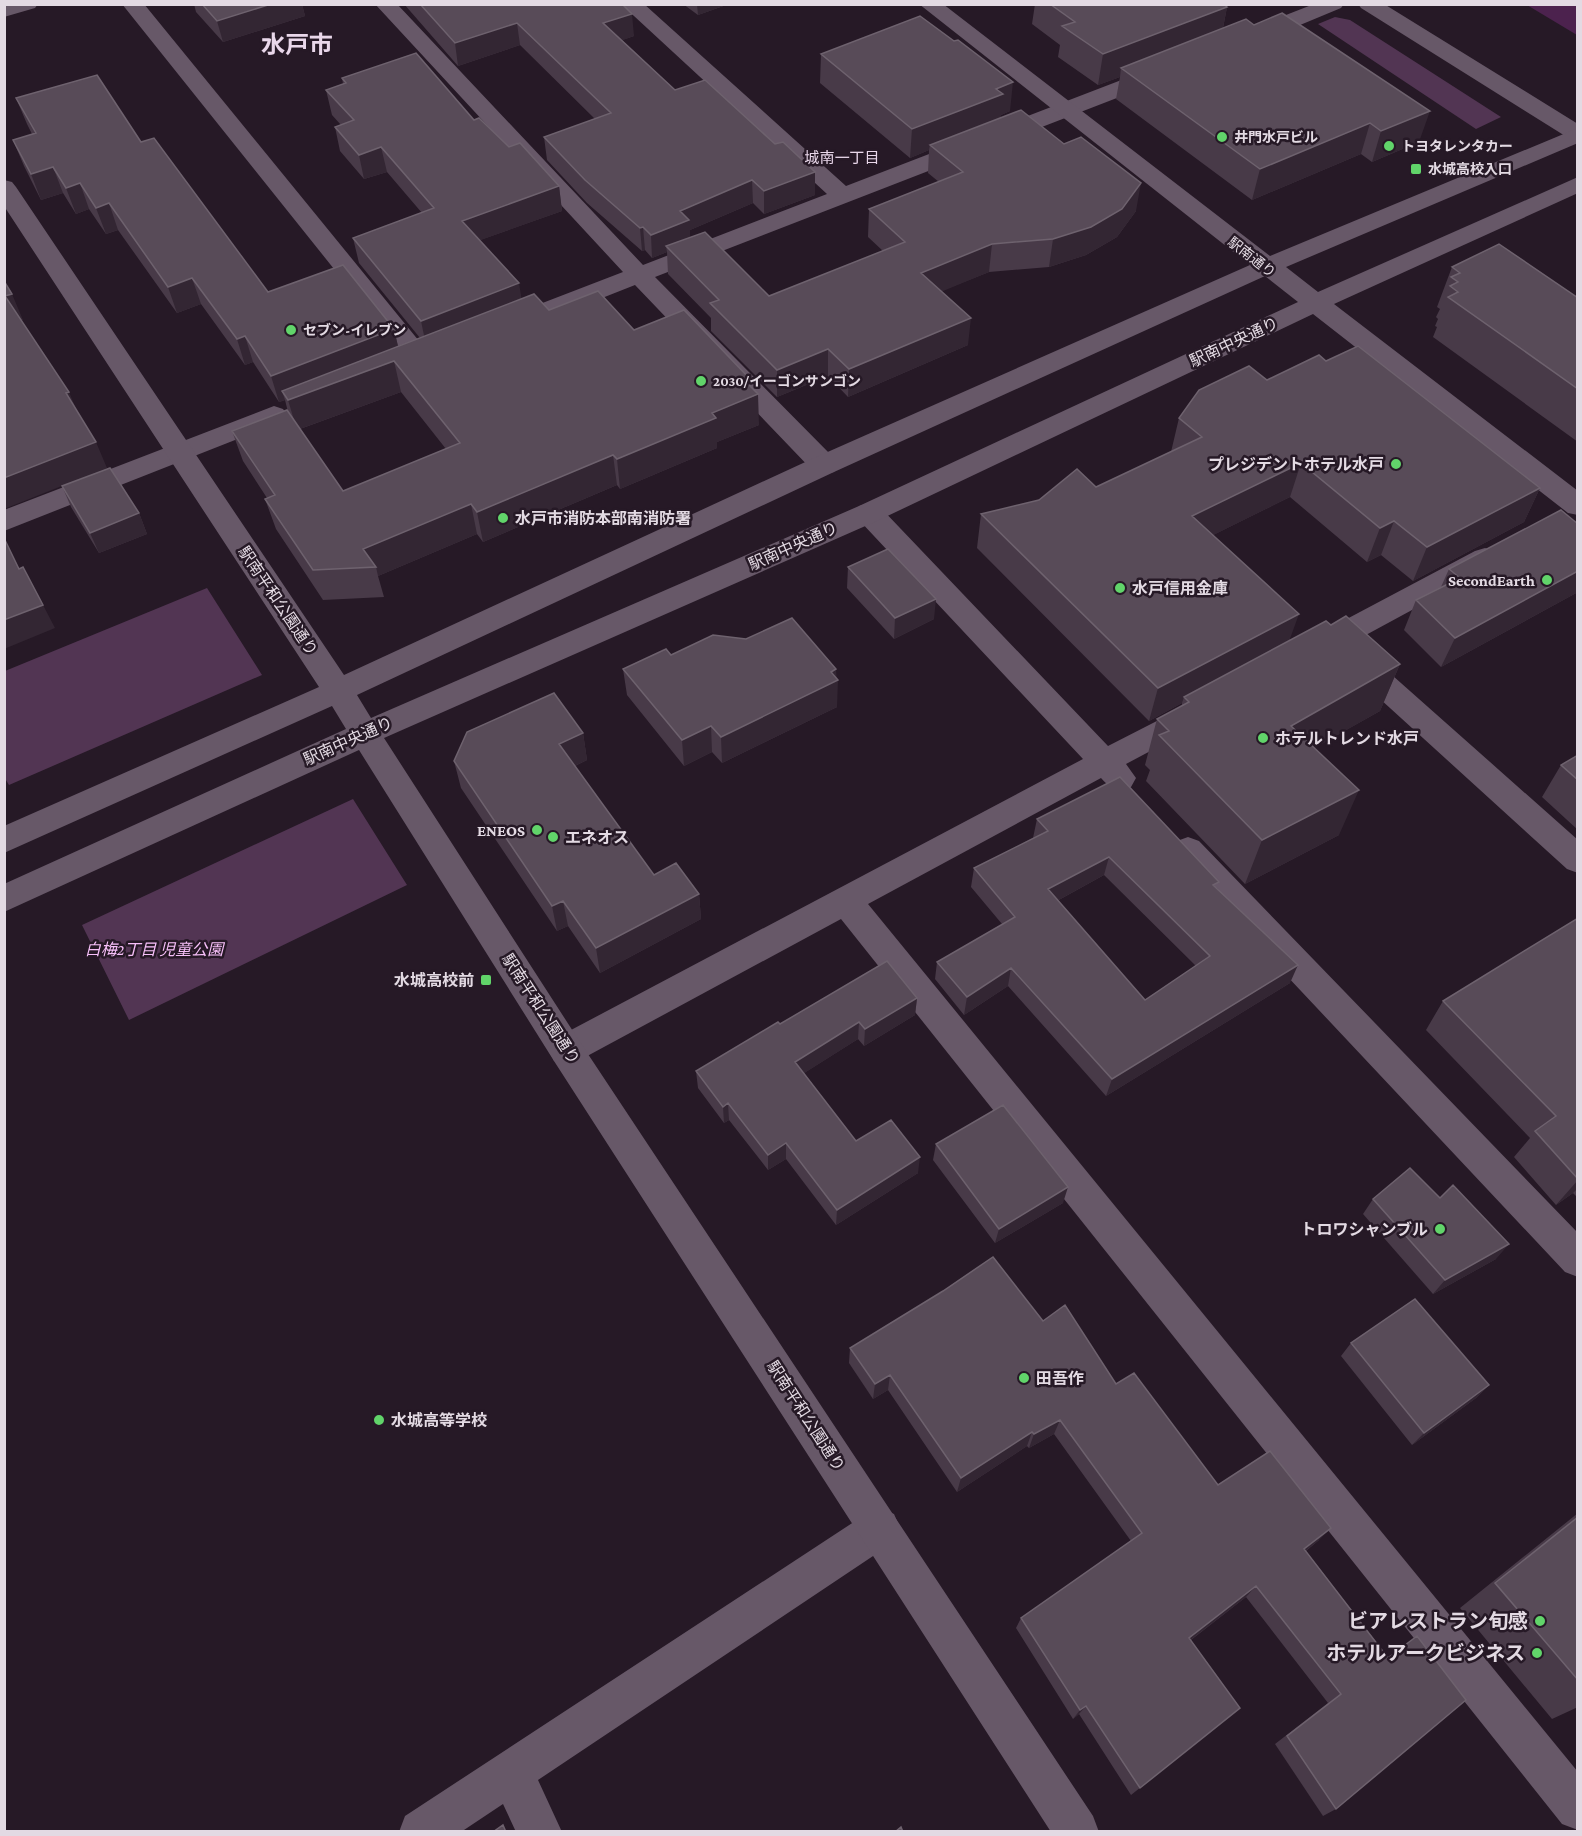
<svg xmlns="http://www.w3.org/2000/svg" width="1582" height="1836" font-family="'Crimson Pro','Noto Sans JP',serif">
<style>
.green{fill:#523553}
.water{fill:#4c224e}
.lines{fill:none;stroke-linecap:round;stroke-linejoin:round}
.minor{fill:#675868;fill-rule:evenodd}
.tertiary{fill:#675868;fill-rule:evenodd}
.wall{fill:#483a48;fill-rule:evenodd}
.shaded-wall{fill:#332633}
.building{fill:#584b58;stroke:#6e626e;stroke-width:1.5;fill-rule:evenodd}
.poi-dot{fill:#61d46a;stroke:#261926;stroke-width:2}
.labels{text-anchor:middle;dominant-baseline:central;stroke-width:5;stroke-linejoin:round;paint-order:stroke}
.far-poi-label{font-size:14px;font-weight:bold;fill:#e3dae3;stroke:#261926;text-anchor:start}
.far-street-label{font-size:14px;fill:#e3dae3;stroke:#261926}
.far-neighbourhood-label{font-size:15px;fill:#e9d7ea;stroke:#261926}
.street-label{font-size:16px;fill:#e3dae3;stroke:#261926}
.poi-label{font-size:16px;font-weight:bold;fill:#e3dae3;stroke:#261926;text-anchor:start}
.park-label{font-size:16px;font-style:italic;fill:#f6bff8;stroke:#261926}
.near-poi-label{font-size:20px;font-weight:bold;fill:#e3dae3;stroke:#261926;text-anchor:end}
.far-town-label{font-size:24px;font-weight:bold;fill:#e9d7ea;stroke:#261926}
</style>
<rect width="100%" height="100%" fill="#261926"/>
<path class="green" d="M 1335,17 L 1350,20 L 1501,117 L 1476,129 L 1318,24 Z
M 207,588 L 262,675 L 9,785 L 4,777 L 5,671 Z
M 353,799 L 407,885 L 129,1020 L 82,925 Z"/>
<path class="water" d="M 1527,5 L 1577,5 L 1577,35 Z"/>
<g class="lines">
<path class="minor" d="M 122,4 L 144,4 L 428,352 L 432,358 L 428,364 L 419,366 L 410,364 Z
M 375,4 L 397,4 L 643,265 L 827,194 L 621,4 L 644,4 L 846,186 L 1150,69 L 1158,67 L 1166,69 L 1169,74 L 1166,79 L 655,277 L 834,458 L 838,465 L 834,472 L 824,474 L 814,472 L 635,285 L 516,332 L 507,334 L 498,332 L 494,326 L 498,320 L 623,272 Z
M 1314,4 L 1344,4 L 1341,8 L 1259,42 L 1251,43 L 1243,42 L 1240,37 L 1243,32 Z
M 1358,4 L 1384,4 L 1578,124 L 1578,141 L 1570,139 L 1361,8 Z
M 274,406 L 283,409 L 287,415 L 283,421 L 4,531 L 4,510 Z
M 869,503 L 879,506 L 1108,746 L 1192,703 L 1203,707 L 1207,715 L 1203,723 L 1126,764 L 1136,778 L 1131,787 C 1117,791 1111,789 1101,778 L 868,904 L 1578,1772 L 1578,1830 L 1562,1824 L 841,919 L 578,1061 L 566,1065 L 554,1061 L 549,1050 L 554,1039 L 1083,759 L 859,520 L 855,513 L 859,506 Z
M 1485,548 L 1495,551 L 1499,558 L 1495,565 L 1329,655 L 1319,658 L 1309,655 L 1304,647 L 1309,639 L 1475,551 Z
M 1356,649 L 1366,652 L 1578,840 L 1578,873 L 1567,869 L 1346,668 L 1341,660 L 1346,652 Z
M 1188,837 L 1199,841 L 1578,1233 L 1578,1277 L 1565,1272 L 1177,859 L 1172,850 L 1177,841 Z
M 880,1508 L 894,1514 L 900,1528 L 894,1542 L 538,1780 L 562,1832 L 516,1832 L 503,1804 L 461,1832 L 399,1832 L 405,1816 L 866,1514 Z"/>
<path class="tertiary" d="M 4,4 L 38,4 L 35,8 L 4,17 Z
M 919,4 L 943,4 L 1270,256 L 1578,128 L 1578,143 L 1286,267 L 1318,292 L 1578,177 L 1578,193 L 1334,304 L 1578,491 L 1578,515 L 1568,513 L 1313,314 L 879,520 L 384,738 L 578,1039 L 1093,1816 L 1099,1832 L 1051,1832 L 554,1061 L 359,750 L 4,912 L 4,884 L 346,729 L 332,706 L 4,853 L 4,826 L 319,687 L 4,206 L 4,180 L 12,182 L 16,187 L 344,675 L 814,458 L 1250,265 ZM 1265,276 L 1298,302 L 859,506 L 371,718 L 357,695 L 834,472 Z"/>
</g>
<path class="wall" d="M 194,4 L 302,4 L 305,16 L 223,42 L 196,12 Z
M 404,4 L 622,4 L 634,36 L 622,40 L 675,90 L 775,144 L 815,172 L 815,195 L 764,214 L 753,203 L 690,230 L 690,237 L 769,296 L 883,251 L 868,237 L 869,209 L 939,182 L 928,173 L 929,150 L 910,158 L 820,83 L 821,54 L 1010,111 L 1001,115 L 1000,118 L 1136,211 L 1117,237 L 1086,255 L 1049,267 L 989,272 L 941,291 L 968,345 L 848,397 L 828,376 L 777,397 L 711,331 L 711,318 L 668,274 L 667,252 L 652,258 L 645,250 L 642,251 L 587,203 L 547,160 L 544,137 L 595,119 L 520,45 L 458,66 Z
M 683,4 L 729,4 L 698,15 Z
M 1035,4 L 1223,4 L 1227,7 L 1223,28 L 1419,142 L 1372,162 L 1361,154 L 1252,200 L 1116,99 L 1120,77 L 1098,85 L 1058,57 L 1060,45 L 1032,24 Z
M 342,78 L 474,120 L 559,186 L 562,211 L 480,240 L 522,299 L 549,310 L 634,330 L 749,378 L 749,385 L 759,425 L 717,442 L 717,448 L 620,489 L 617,485 L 483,542 L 477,534 L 378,576 L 384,597 L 323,600 L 276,529 L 265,499 L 267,498 L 243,461 L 232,431 L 288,412 L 285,400 L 279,402 L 253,362 L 245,365 L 201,304 L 177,313 L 118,230 L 106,234 L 89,209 L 76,214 L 63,193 L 41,200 L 24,166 L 13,140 L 32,134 L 27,124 L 16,98 L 141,142 L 268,292 L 394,329 L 398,346 L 420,338 L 359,263 L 353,238 L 422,213 L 387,172 L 364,179 L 340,151 L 335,127 L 341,125 L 332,115 L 326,90 L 343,84 ZM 401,392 L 446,449 L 343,491 L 300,429 Z
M 1452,267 L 1578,298 L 1578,442 L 1433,337 L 1437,327 L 1435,326 L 1438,319 L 1436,317 L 1440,309 L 1437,307 Z
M 1326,361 L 1540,488 L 1524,522 L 1413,581 L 1381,555 L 1367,562 L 1290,497 L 1213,535 L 1290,640 L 1331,625 L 1400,664 L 1380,711 L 1314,748 L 1339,835 L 1245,884 L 1146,781 L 1150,770 L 1145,765 L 1157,719 L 1182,706 L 1182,703 L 1149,721 L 977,548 L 981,514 L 1096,487 L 1171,452 L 1179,418 L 1267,380 Z
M 62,486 L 139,513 L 147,534 L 99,553 L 71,507 Z
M 1578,524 L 1578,592 L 1441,667 L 1404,630 L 1416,600 L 1441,587 L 1449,569 Z
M 848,567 L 934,619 L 894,639 L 847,588 Z
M 671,655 L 836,669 L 837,707 L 722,763 L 712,752 L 684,766 L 627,695 L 623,669 Z
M 583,733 L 587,760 L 575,766 L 654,875 L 699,894 L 701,919 L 600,973 L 568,926 L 557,931 L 461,788 L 454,761 Z
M 1578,755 L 1578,830 L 1542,797 L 1561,765 Z
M 1037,819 L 1217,888 L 1290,983 L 1106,1096 L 1008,986 L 964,1015 L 935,979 L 937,962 L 1002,924 L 971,887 L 974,868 L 1033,838 ZM 1104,875 L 1196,966 L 1145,1000 L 1057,901 Z
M 1578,918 L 1578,1198 L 1573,1193 L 1556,1205 L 1514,1157 L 1530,1138 L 1426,1030 L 1443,1001 Z
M 917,998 L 915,1015 L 864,1046 L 858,1039 L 804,1073 L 856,1141 L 918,1173 L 836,1225 L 786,1159 L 768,1170 L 729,1120 L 724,1123 L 698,1088 L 696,1071 L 780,1024 Z
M 936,1144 L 1063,1203 L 995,1243 L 933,1160 Z
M 1373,1199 L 1496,1259 L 1433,1294 L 1363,1214 Z
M 1043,1321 L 1116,1384 L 1218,1485 L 1319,1540 L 1306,1551 L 1388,1657 L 1417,1636 L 1336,1809 L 1323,1816 L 1275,1744 L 1328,1703 L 1246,1597 L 1191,1640 L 1240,1708 L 1131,1795 L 1079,1714 L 1073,1719 L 1016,1628 L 1021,1618 L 1131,1541 L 1054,1434 L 1029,1448 L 1027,1446 L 957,1492 L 888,1390 L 873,1399 L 849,1363 L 850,1348 Z
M 1351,1343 L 1489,1385 L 1476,1398 L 1412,1445 L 1341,1356 Z
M 1578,1513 L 1578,1707 L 1552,1719 L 1460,1608 Z"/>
<path class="shaded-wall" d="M 271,4 L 302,4 L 305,16 L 223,42 L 217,21 Z
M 697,4 L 729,4 L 698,15 Z
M 1227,7 L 1221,38 L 1121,68 L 1120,77 L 1098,85 L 1103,54 Z
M 632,14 L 634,36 L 606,46 L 603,23 Z
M 517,23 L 520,45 L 458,66 L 455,43 Z
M 1013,82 L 1010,111 L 1001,115 L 1000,123 L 930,145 L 929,150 L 910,158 L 912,129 L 996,89 Z
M 1430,111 L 1419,142 L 1372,162 L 1381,131 Z
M 1370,123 L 1361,154 L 1252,200 L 1260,169 Z
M 381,147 L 387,172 L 364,179 L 359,155 Z
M 53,167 L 63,193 L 41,200 L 31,174 Z
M 815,172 L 815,195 L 764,214 L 764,191 Z
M 752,180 L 753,203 L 690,230 L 690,243 L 666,246 L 667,252 L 652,258 L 651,235 L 680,211 Z
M 80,183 L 89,209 L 76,214 L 66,188 Z
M 1141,183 L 1136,211 L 1117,237 L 1086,255 L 1049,267 L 1053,239 Z
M 559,186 L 562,211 L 467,245 L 462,221 Z
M 109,203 L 118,230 L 106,234 L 96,208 Z
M 643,227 L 645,250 L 642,251 L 640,228 Z
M 992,244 L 989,272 L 919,301 L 921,273 Z
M 192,278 L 201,304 L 177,313 L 168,287 Z
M 519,283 L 523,308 L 426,345 L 421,321 Z
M 12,294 L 23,320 L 17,322 L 5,296 Z
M 971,318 L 968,345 L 848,397 L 849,369 Z
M 394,329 L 400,355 L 282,391 L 285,400 L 279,402 L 271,376 Z
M 245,336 L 253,362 L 245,365 L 237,339 Z
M 828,349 L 828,376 L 777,397 L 777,370 Z
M 394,361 L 401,392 L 297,430 L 288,400 Z
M 749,378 L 750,398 L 758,394 L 759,425 L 717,442 L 717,448 L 620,489 L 617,459 L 712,413 L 744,380 Z
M 69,392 L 80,418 L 66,393 Z
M 96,442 L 107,468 L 4,509 L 4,478 Z
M 613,455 L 617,485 L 483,542 L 477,512 Z
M 1301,463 L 1290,497 L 1183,550 L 1192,516 Z
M 1540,488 L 1524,522 L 1413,581 L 1427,547 Z
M 471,504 L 477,534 L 378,576 L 376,567 L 363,549 Z
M 139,513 L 147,534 L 99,553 L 90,533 Z
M 1394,521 L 1381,555 L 1367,562 L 1380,528 Z
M 1578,571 L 1578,592 L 1441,667 L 1455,638 Z
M 936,599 L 934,619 L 894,639 L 895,618 Z
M 43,605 L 55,628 L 4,649 L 4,620 Z
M 1299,614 L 1287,647 L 1184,697 L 1182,703 L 1149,721 L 1158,688 Z
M 1400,664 L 1380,711 L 1274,771 L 1291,726 Z
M 836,669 L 836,681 L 838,680 L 837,707 L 722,763 L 721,737 Z
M 711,726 L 712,752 L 684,766 L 682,740 Z
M 583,733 L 587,760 L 564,771 L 559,744 Z
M 1359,790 L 1339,835 L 1245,884 L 1262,840 Z
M 1109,857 L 1104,875 L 1044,908 L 1048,889 Z
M 699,894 L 701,919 L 600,973 L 596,948 Z
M 563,901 L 568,926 L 557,931 L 552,906 Z
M 1298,965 L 1290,983 L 1106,1096 L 1112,1079 Z
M 1011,968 L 1008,986 L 964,1015 L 967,997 Z
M 917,998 L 915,1015 L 864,1046 L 865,1029 Z
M 859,1022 L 858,1039 L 795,1079 L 795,1062 Z
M 728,1103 L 729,1120 L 724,1123 L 723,1107 Z
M 786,1143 L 786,1159 L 768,1170 L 768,1155 Z
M 920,1157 L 918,1173 L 836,1225 L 837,1210 Z
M 1578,1180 L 1578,1188 L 1573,1193 L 1556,1205 Z
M 1068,1187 L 1063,1203 L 995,1243 L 999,1229 Z
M 1509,1244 L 1496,1259 L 1433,1294 L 1445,1280 Z
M 890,1375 L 888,1390 L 873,1399 L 875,1384 Z
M 1489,1385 L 1476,1398 L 1412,1445 L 1424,1433 Z
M 1060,1420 L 1054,1434 L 1029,1448 L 1034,1434 Z
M 1032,1432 L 1027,1446 L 957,1492 L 961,1478 Z
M 1331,1528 L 1319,1540 L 1293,1561 L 1304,1549 Z
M 1256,1586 L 1246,1597 L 1180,1648 L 1189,1638 Z
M 1086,1706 L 1079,1714 L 1073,1719 L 1080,1710 Z"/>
<path class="building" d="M 202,4 L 271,4 L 217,21 Z
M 420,4 L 622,4 L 632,14 L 603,23 L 675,90 L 705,80 L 775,144 L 783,142 L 815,172 L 764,191 L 752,180 L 680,211 L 689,220 L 651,235 L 643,227 L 640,228 L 585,180 L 544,137 L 611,113 L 517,23 L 455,43 Z
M 1050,4 L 1223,4 L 1227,7 L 1103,54 L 1062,26 L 1075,22 Z
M 1282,13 L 1430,111 L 1381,131 L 1370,123 L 1260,169 L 1121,68 L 1246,19 L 1254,25 Z
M 920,16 L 954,41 L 958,40 L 1013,82 L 996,89 L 1003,94 L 912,129 L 821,54 Z
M 416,53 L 474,120 L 479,118 L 509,147 L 520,143 L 559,186 L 462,221 L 519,283 L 421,321 L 353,238 L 434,208 L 381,147 L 359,155 L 335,127 L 354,120 L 326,90 L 346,83 L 342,78 Z
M 97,75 L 141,142 L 154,138 L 268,292 L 343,265 L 394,329 L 271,376 L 245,336 L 237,339 L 192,278 L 168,287 L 109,203 L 96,208 L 80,183 L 66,188 L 53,167 L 31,174 L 13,140 L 36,133 L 16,98 Z
M 1021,110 L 1064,144 L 1081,137 L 1141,183 L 1122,209 L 1091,227 L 1053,239 L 992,244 L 921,273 L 971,318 L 849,369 L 828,349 L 777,370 L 710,303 L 719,300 L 666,246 L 705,232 L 769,296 L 905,242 L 869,209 L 963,172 L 930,145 Z
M 1499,244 L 1578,298 L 1578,389 L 1448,297 L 1458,292 L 1450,286 L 1458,282 L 1451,277 L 1460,273 L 1452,267 Z
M 4,281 L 12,294 L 5,296 L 69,392 L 66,393 L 96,442 L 4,478 Z
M 598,291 L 634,330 L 684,310 L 749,378 L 744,380 L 758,394 L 712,413 L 716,418 L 617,459 L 613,455 L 477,512 L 471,504 L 363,549 L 376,567 L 313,570 L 265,499 L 275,495 L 232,431 L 287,410 L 343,491 L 460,443 L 394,361 L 288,400 L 282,391 L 534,294 L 549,310 Z
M 1358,346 L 1540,488 L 1427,547 L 1394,521 L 1380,528 L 1301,463 L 1192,516 L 1299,614 L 1158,688 L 981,514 L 1039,500 L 1077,469 L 1096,487 L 1202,437 L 1179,418 L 1199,390 L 1249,366 L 1267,380 L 1319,355 L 1326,361 Z
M 110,468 L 139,513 L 90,533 L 62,486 Z
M 1561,510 L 1578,524 L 1578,571 L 1455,638 L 1416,600 L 1460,578 L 1449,569 Z
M 4,538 L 19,569 L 23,567 L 43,605 L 4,620 Z
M 888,549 L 936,599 L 895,618 L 848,567 Z
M 1346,616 L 1400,664 L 1291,726 L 1359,790 L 1262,840 L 1159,735 L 1169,731 L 1157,719 L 1189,702 L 1184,697 L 1326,621 L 1331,625 Z
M 792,618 L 836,669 L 831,672 L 838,680 L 721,737 L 711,726 L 682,740 L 623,669 L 666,649 L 671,655 L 713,635 L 746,639 Z
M 554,693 L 583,733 L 559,744 L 654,875 L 676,863 L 699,894 L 596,948 L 563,901 L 552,906 L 454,761 L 467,732 Z
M 1578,755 L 1578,780 L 1561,765 Z
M 1120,777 L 1219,882 L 1213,885 L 1298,965 L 1112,1079 L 1011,968 L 967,997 L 937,962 L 1015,917 L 974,868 L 1048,831 L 1037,819 ZM 1109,857 L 1210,956 L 1145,1000 L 1048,889 Z
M 1578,918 L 1578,1179 L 1535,1131 L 1556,1116 L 1443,1001 Z
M 887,961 L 917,998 L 865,1029 L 859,1022 L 795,1062 L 856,1141 L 891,1120 L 920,1157 L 837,1210 L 786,1143 L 768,1155 L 728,1103 L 723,1107 L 696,1071 L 778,1022 L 780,1024 Z
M 1003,1105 L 1068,1187 L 999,1229 L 936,1144 Z
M 1410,1168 L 1440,1198 L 1453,1185 L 1509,1244 L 1445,1280 L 1373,1199 Z
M 993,1257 L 1043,1321 L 1065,1305 L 1116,1384 L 1134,1373 L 1218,1485 L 1270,1451 L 1331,1528 L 1304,1549 L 1388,1658 L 1417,1636 L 1466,1700 L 1336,1809 L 1287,1736 L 1341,1694 L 1256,1586 L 1189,1638 L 1240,1708 L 1140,1788 L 1086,1706 L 1080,1710 L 1021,1618 L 1142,1533 L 1060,1420 L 1034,1434 L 1032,1432 L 961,1478 L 890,1375 L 875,1384 L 850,1348 L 943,1291 Z
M 1415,1299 L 1489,1385 L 1424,1433 L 1351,1343 Z
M 1578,1517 L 1578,1680 L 1495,1583 Z
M 503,1825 L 506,1832 L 493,1832 Z
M 901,1827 L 903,1832 L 895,1832 Z"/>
<g class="poi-dot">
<circle cx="1222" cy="137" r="6"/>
<circle cx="1389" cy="146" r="6"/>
<rect x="1410" y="163" width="12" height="12" rx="3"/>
<circle cx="291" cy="330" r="6"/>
<circle cx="701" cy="381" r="6"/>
<circle cx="1396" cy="464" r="6"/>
<circle cx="503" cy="518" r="6"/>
<circle cx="1547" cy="580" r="6"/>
<circle cx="1120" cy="588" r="6"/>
<circle cx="1263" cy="738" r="6"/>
<circle cx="537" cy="830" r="6"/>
<circle cx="553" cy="837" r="6"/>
<rect x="480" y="974" width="12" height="12" rx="3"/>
<circle cx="1440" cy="1229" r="6"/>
<circle cx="1024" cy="1378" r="6"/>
<circle cx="379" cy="1420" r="6"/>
<circle cx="1540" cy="1621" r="6"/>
<circle cx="1537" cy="1653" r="6"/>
</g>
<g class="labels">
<g class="far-poi-label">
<text x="1234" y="137">井門水戸ビル</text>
<text x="1401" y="146">トヨタレンタカー</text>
<text x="1428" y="169">水城高校入口</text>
<text x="303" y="330">セブン-イレブン</text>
<text x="713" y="381">2030/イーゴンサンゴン</text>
</g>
<g class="far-street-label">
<text transform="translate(1252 257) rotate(38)">駅南通り</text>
</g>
<g class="far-neighbourhood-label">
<text x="842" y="158">城南一丁目</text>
</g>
<g class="street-label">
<text transform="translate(1234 342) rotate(-25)">駅南中央通り</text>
<text transform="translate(793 546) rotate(-24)">駅南中央通り</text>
<text transform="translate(278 601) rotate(56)">駅南平和公園通り</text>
<text transform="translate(348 741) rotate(-24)">駅南中央通り</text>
<text transform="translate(541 1009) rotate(57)">駅南平和公園通り</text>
<text transform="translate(806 1416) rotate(57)">駅南平和公園通り</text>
</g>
<g class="poi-label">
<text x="1384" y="464" text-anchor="end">プレジデントホテル水戸</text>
<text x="515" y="518">水戸市消防本部南消防署</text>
<text x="1535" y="580" text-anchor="end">SecondEarth</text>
<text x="1132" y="588">水戸信用金庫</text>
<text x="1275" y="738">ホテルトレンド水戸</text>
<text x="525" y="830" text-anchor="end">ENEOS</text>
<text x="565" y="837">エネオス</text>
<text x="474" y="980" text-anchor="end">水城高校前</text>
<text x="1428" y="1229" text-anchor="end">トロワシャンブル</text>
<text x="1036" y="1378">田吾作</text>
<text x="391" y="1420">水城高等学校</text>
</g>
<g class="park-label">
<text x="154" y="949">白梅2丁目 児童公園</text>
</g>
<g class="near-poi-label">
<text x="1528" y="1621">ビアレストラン旬感</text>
<text x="1525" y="1653">ホテルアークビジネス</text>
</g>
<g class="far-town-label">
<text x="297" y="44">水戸市</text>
</g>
</g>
<rect width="1582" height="1836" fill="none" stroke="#e3dae3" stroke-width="12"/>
</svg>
